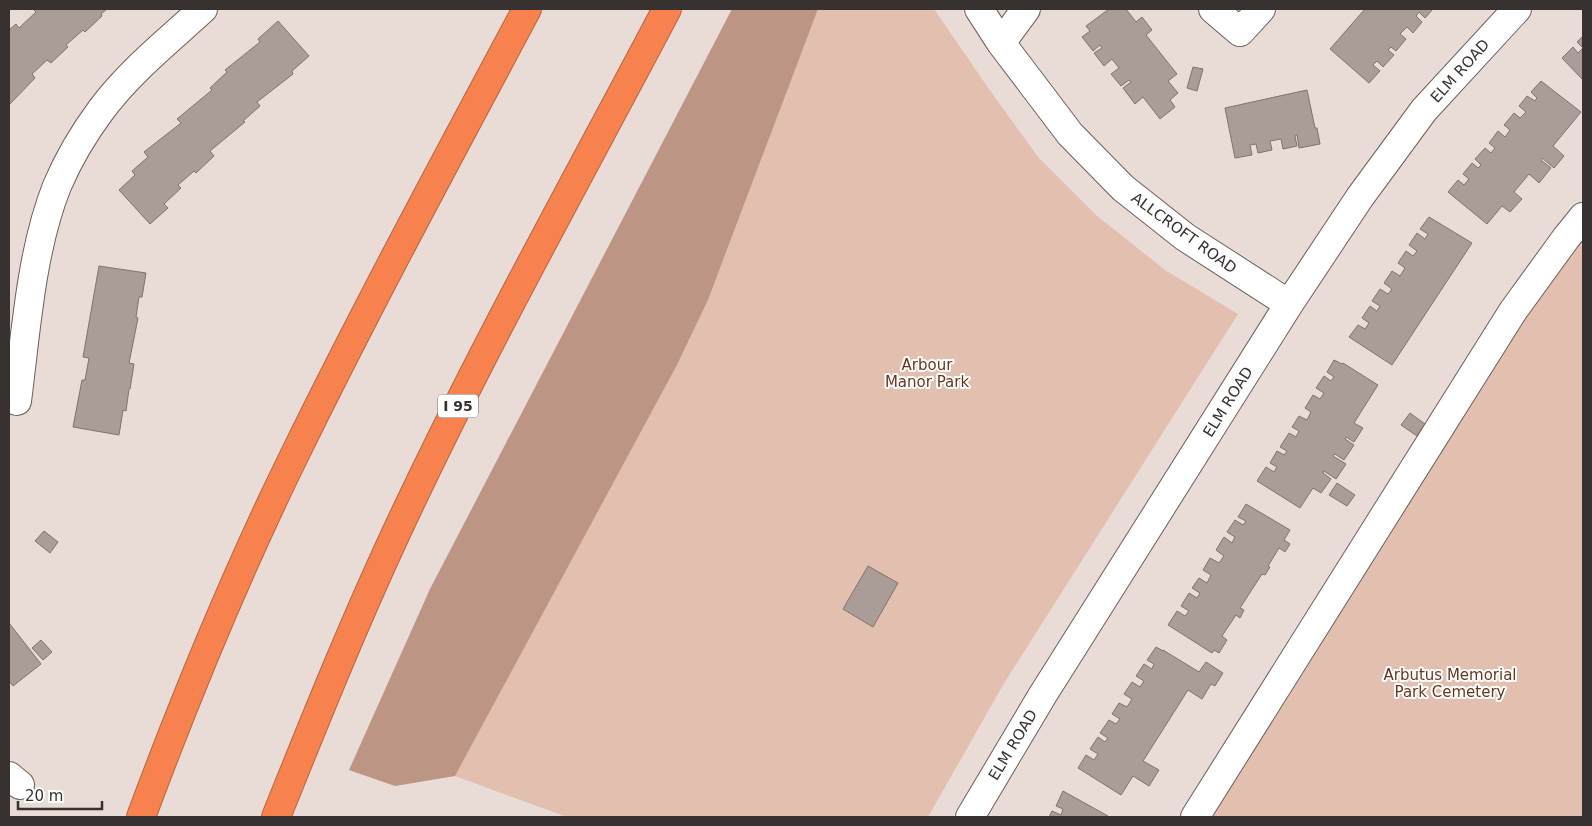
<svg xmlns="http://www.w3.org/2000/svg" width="1592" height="826" font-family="'DejaVu Sans',sans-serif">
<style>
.green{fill:#e3bfb0}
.forest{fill:#bc9584}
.building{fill:#aa9d98;stroke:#7f736e}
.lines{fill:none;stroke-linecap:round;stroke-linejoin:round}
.minor-casing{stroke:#6b5f5a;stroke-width:30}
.highway-casing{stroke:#b46643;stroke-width:30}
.minor{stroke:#fff;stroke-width:28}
.highway{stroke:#f7824d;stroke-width:28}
.labels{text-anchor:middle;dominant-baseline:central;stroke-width:4;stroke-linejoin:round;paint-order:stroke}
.shield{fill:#fff;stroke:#73706e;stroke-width:1}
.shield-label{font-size:14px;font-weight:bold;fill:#373230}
.street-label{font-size:15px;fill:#373230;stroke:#fff}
.park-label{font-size:15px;fill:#6a351d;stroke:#fff}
</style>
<rect width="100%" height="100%" fill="#e9dbd5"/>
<path class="green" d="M 818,9 L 934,9 L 989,89 L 1038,157 L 1096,215 L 1165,270 L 1238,314 L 1003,685 L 928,817 L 567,817 L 455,776 L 677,365 L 708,300 Z
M 1583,235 L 1583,817 L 1208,817 L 1521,317 Z"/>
<path class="forest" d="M 732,9 L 818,9 L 708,300 L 677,365 L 455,776 L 395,786 L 349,770 L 430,589 Z"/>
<path class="building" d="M 35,9 L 107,9 L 101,14 L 102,16 L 85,32 L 83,30 L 66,45 L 68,47 L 51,63 L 47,60 L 32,74 L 35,78 L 9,105 L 9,30 L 16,24 L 19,28 L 36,12 L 34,10 Z
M 1109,9 L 1126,9 L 1136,22 L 1142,17 L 1152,30 L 1146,35 L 1177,74 L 1168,81 L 1178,93 L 1170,100 L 1175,107 L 1160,119 L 1143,97 L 1135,104 L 1123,88 L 1131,82 L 1129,80 L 1121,86 L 1111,74 L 1119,68 L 1112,59 L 1104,66 L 1094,53 L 1102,48 L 1100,45 L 1093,51 L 1082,37 L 1090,31 L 1086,26 Z
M 1365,9 L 1433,9 L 1425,18 L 1419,12 L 1416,16 L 1422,22 L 1413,33 L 1407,27 L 1400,34 L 1406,39 L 1396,51 L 1391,47 L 1388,50 L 1394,55 L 1383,67 L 1377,61 L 1373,65 L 1380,71 L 1369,83 L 1330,49 Z
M 278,21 L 309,56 L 292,71 L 293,74 L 257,102 L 260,106 L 243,121 L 245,122 L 210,151 L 214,156 L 196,173 L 194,171 L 178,185 L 181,188 L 164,204 L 168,208 L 150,224 L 119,190 L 135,175 L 132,171 L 148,157 L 144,152 L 181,123 L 177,119 L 212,90 L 210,88 L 227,72 L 225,70 L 260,42 L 258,39 Z
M 1583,36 L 1583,80 L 1562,58 L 1573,47 L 1578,53 L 1583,48 L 1577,42 Z
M 1193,67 L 1203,69 L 1197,91 L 1187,88 Z
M 1541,81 L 1581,112 L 1553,146 L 1564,156 L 1554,168 L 1542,158 L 1541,160 L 1551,168 L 1539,183 L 1529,174 L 1514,192 L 1522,199 L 1510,212 L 1502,206 L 1487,224 L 1448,192 L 1458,180 L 1464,185 L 1469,179 L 1463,174 L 1472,163 L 1478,168 L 1481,165 L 1475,159 L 1485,148 L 1491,153 L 1495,148 L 1489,143 L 1498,131 L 1505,137 L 1510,130 L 1504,125 L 1514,113 L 1520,118 L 1526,112 L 1519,106 L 1527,96 L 1535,101 L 1537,98 L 1531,92 Z
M 1307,90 L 1315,128 L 1317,128 L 1320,144 L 1299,148 L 1297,135 L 1295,136 L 1297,146 L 1283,149 L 1281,139 L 1270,141 L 1272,150 L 1258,153 L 1256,144 L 1250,145 L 1252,155 L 1235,158 L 1225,108 Z
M 1429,217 L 1472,243 L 1392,365 L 1349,337 L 1358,325 L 1365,329 L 1369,323 L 1362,318 L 1370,306 L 1377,311 L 1380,306 L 1372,301 L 1380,289 L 1388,294 L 1392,289 L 1384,283 L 1392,271 L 1400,276 L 1405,268 L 1398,263 L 1406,251 L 1413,256 L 1417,251 L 1409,245 L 1417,233 L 1425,239 L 1428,234 L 1420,229 Z
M 99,266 L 146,273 L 142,297 L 139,297 L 136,317 L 138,318 L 129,363 L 134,364 L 130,389 L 129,389 L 126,411 L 123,410 L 119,435 L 73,427 L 82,380 L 85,380 L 89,358 L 83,357 Z
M 1334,360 L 1342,364 L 1343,363 L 1378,385 L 1354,423 L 1363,428 L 1354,442 L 1346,437 L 1345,439 L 1354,445 L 1344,460 L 1335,454 L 1333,456 L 1346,464 L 1336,479 L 1324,471 L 1323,473 L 1331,479 L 1321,493 L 1313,488 L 1300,508 L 1257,481 L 1266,467 L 1274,472 L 1277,467 L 1270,463 L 1277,451 L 1284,455 L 1287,451 L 1280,447 L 1289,433 L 1296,437 L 1299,431 L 1292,427 L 1299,416 L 1307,420 L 1311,412 L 1305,408 L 1313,395 L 1320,399 L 1324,393 L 1316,388 L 1324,376 L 1331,381 L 1334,377 L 1327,372 Z
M 1410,413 L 1425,424 L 1417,436 L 1401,425 Z
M 1337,483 L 1355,495 L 1347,506 L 1329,495 Z
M 1246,504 L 1290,530 L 1284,540 L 1290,544 L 1285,552 L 1279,548 L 1268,566 L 1270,567 L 1265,575 L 1262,574 L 1240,608 L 1244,610 L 1240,618 L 1236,615 L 1222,636 L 1227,640 L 1219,653 L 1214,650 L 1212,653 L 1168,625 L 1177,611 L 1185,616 L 1189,611 L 1181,606 L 1189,593 L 1197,598 L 1200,593 L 1192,588 L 1199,578 L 1207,583 L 1211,575 L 1203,570 L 1210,558 L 1219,563 L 1224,556 L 1216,550 L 1224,537 L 1232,543 L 1235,537 L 1227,532 L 1235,520 L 1243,525 L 1246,521 L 1238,517 Z
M 44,531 L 58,542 L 50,553 L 35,541 Z
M 868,566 L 898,583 L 873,627 L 843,609 Z
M 9,623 L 41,664 L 13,686 L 9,681 Z
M 41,640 L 52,652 L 43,660 L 32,648 Z
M 1156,647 L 1163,651 L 1163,650 L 1199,672 L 1206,662 L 1223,673 L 1215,686 L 1211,684 L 1202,699 L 1188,690 L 1143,761 L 1159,770 L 1149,786 L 1133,776 L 1121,795 L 1078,768 L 1086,755 L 1094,760 L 1098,754 L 1090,749 L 1098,737 L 1105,742 L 1108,738 L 1100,733 L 1109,720 L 1116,724 L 1120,719 L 1112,714 L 1119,703 L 1127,707 L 1132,699 L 1124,694 L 1132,682 L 1140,687 L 1144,681 L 1136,676 L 1144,664 L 1152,669 L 1154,664 L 1147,660 Z
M 1063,791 L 1108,816 L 1108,817 L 1049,817 L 1052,811 L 1061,815 L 1063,809 L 1056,806 Z"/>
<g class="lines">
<defs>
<path id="minor" d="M 979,9 L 1001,43 L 1070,134 L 1123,188 L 1185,237 L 1289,304
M 1213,9 L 1240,32 L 1261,9
M 1001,43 L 1026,9
M 17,401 C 26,332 31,251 57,186 C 68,160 84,133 101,110 C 129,72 168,41 203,9
M 9,776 L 20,785
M 970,817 L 1042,696 L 1289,304 L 1360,197 L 1424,110 L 1517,9
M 1195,817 L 1513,311 L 1566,238 L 1583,217"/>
<path id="highway" d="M 141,817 C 186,696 237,572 294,456 C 368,305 448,157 527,9
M 276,817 C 317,715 358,613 405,514 C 486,342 579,176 667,9"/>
</defs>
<use href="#minor" class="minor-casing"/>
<use href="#highway" class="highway-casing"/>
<use href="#minor" class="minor"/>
<use href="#highway" class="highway"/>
</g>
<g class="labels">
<rect class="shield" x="438" y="394.5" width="40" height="23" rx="4"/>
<g class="shield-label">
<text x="458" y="406">I 95</text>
</g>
<g class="street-label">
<text transform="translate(1460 71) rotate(-48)">ELM ROAD</text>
<text transform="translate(1184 233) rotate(36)">ALLCROFT ROAD</text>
<text transform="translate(1228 402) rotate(-58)">ELM ROAD</text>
<text transform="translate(1013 745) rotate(-59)">ELM ROAD</text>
</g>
<g class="park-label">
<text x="927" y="365">Arbour<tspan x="927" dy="17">Manor Park</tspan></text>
<text x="1450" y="675">Arbutus Memorial<tspan x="1450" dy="17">Park Cemetery</tspan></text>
</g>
</g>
<rect width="1592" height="826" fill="none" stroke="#373230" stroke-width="20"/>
<path d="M18 801v8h84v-8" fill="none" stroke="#373230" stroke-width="2.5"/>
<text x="25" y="801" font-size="15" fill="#373230" stroke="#ffffff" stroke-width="4" paint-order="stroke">20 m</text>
</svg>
